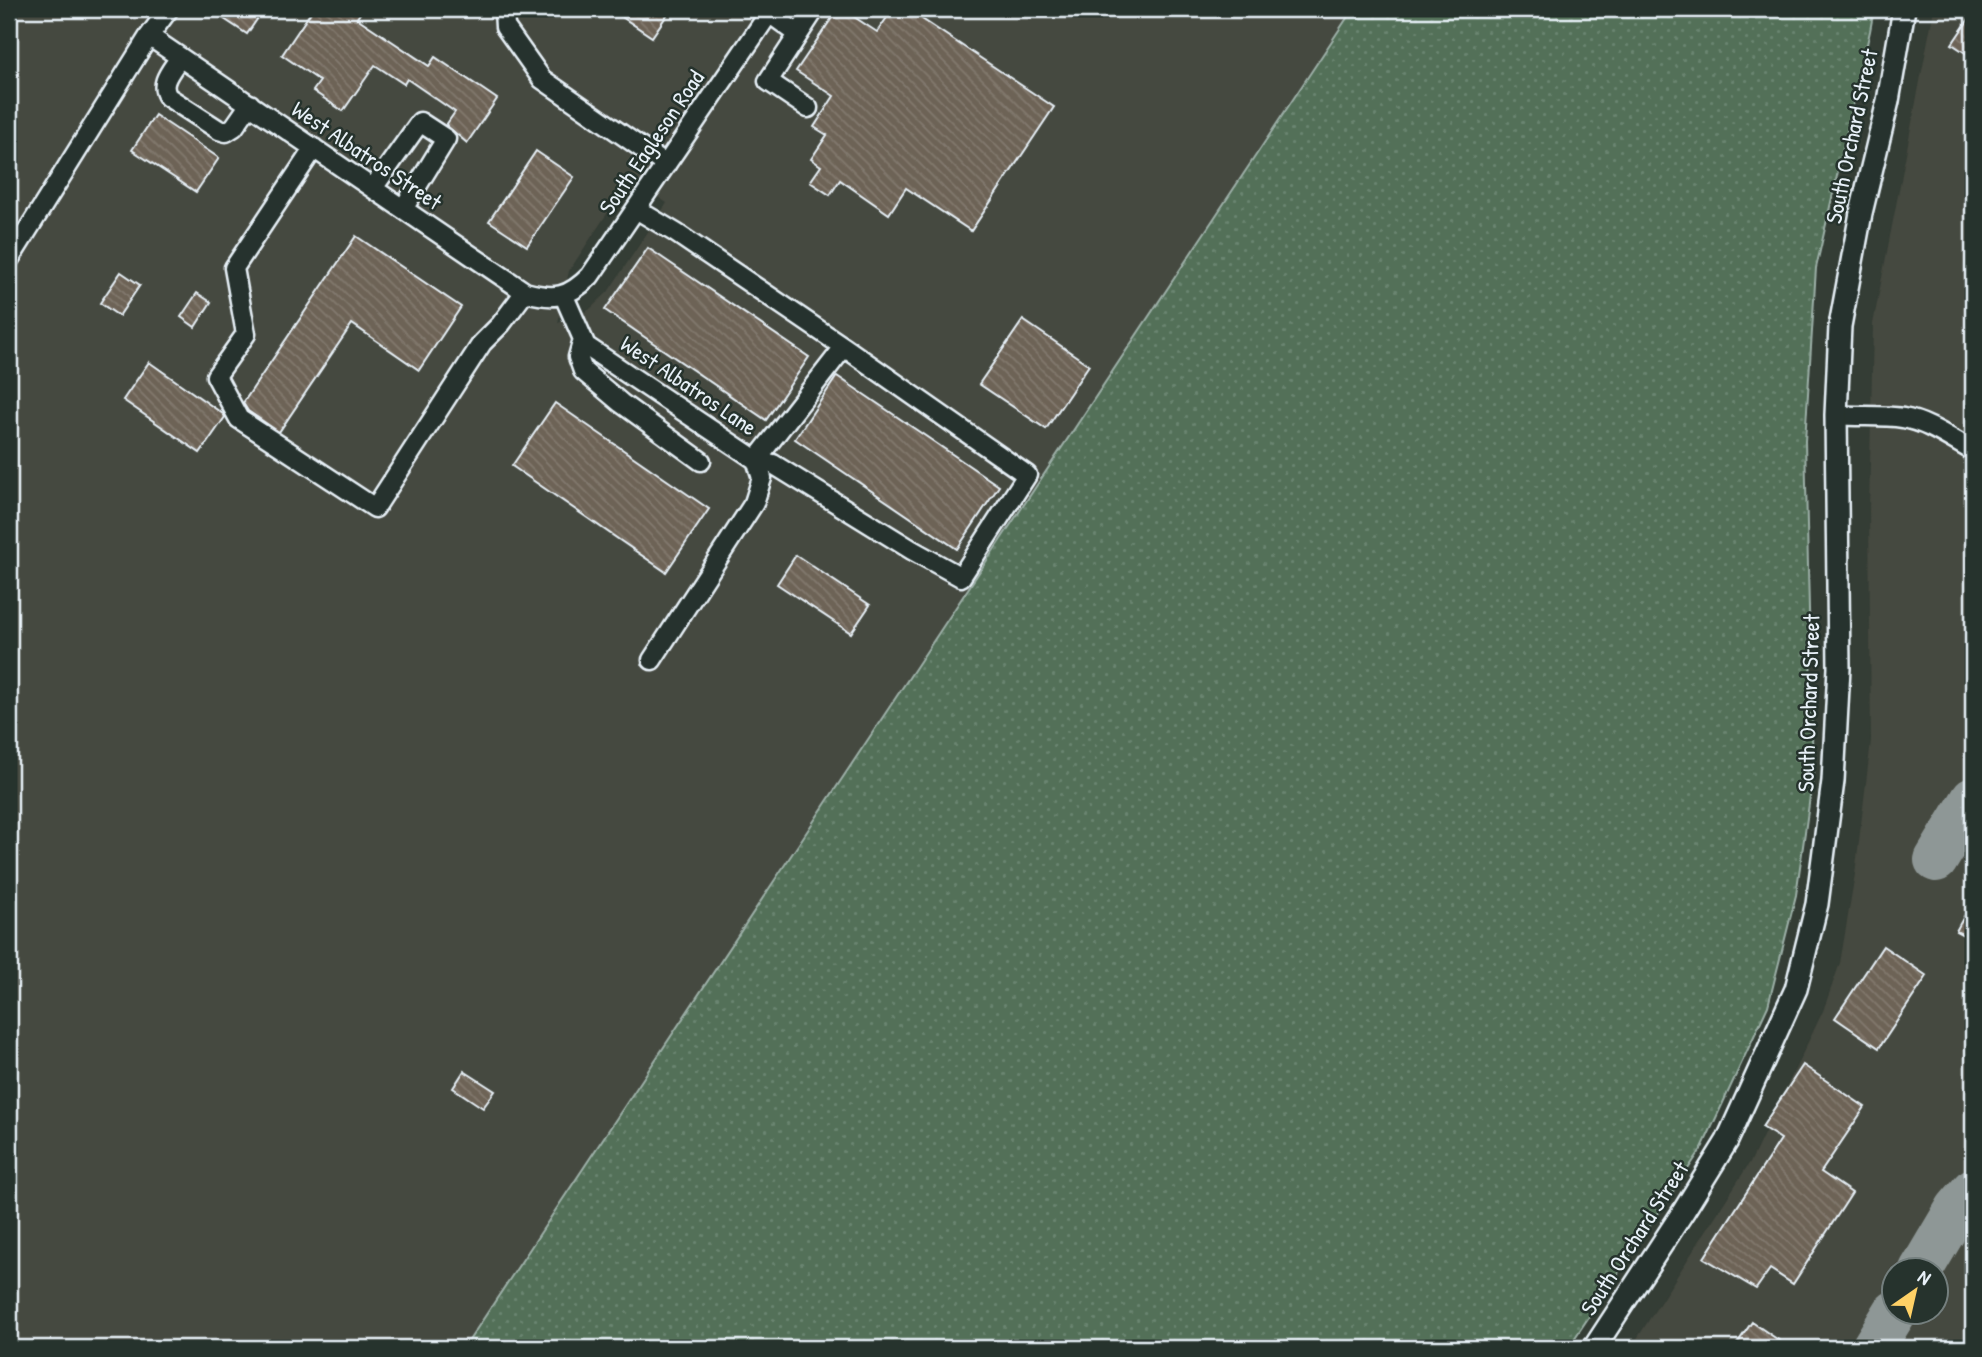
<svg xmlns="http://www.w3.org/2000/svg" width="1982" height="1357" font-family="'Patrick Hand',sans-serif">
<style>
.built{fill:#45483f;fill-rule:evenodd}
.grass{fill:url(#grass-dots);stroke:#9db0a8;stroke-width:2}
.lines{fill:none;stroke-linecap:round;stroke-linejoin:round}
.taxiway{stroke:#8e9796;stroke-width:44}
.building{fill:url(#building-back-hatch);stroke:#e8f1f8;stroke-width:2}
.minor-casing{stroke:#e8f1f8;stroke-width:23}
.major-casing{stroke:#e8f1f8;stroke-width:26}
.minor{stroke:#26332d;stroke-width:18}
.major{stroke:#26332d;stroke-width:21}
.labels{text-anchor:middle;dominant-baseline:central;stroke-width:5;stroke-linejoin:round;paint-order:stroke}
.street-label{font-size:23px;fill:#e8f1f8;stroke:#26332d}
</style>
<defs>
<pattern id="grass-dots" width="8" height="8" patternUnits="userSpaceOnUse" patternTransform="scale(1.75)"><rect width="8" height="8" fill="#527058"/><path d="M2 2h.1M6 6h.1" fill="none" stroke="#6b8571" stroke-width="1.8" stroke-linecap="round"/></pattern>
<pattern id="building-back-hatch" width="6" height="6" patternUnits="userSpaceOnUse" patternTransform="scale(1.75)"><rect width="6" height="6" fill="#6d6356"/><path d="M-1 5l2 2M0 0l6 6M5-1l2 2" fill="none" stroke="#827a6f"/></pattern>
</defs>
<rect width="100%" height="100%" fill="#343d35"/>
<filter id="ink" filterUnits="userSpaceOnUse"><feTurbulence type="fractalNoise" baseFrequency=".0143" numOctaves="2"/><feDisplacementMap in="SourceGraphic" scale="14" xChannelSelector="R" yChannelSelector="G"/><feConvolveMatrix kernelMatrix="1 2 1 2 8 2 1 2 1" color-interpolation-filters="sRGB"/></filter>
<g filter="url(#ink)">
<path class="built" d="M 9,9 L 1353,9 L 464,1348 L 9,1348 ZM 630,179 L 667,203 L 608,292 L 589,310 L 558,323 L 569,271 Z
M 1934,9 L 1973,9 L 1973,1348 L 1631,1348 L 1752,1159 L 1823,1011 L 1840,963 L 1855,874 L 1871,741 L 1869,509 L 1873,324 ZM 1895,1270 L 1937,1270 L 1937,1312 L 1895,1312 Z"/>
<path class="grass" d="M 1353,9 L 1874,9 L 1870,31 L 1816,268 L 1805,441 L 1813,776 L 1796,895 L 1768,1006 L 1702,1148 L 1568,1348 L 464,1348 Z"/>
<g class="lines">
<path class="taxiway" d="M 1936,860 L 1973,799
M 1921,1270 L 1957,1209 L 1973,1190
M 1873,1348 L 1895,1312"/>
</g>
<path class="building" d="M 209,9 L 264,9 L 247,34 Z
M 313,9 L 363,9 L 357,18 L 429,66 L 435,57 L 497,99 L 467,143 L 446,125 L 455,112 L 407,79 L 404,84 L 375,65 L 343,111 L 313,91 L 320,81 L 282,55 Z
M 610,9 L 671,9 L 652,37 Z
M 838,9 L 842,9 L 877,32 L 893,9 L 907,9 L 1054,107 L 971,231 L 906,188 L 889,214 L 840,180 L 830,195 L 810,182 L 821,166 L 811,159 L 827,135 L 814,127 L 834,96 L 796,71 Z
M 1973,13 L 1973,58 L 1952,44 Z
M 155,115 L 219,158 L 196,192 L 132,150 Z
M 536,151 L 574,177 L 527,246 L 489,221 Z
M 356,236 L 461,307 L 419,370 L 352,324 L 279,432 L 248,411 L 243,403 Z
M 648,248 L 809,357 L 766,420 L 605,310 Z
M 121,272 L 140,285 L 119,316 L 100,303 Z
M 197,293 L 211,302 L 195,327 L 181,317 Z
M 1023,320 L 1089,365 L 1046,429 L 979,384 Z
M 149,362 L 223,414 L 225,417 L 200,453 L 123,400 Z
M 837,376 L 999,486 L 957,549 L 795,439 Z
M 555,403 L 709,509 L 666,572 L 512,466 Z
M 796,555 L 870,605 L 851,633 L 777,584 Z
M 1973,900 L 1973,940 L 1956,931 Z
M 1883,946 L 1927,976 L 1879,1048 L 1835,1018 Z
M 1803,1065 L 1865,1107 L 1821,1172 L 1852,1193 L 1793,1284 L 1770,1269 L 1756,1289 L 1704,1258 L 1781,1139 L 1762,1127 Z
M 464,1071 L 495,1091 L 483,1108 L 453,1088 Z
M 1752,1322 L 1790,1348 L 1734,1348 Z"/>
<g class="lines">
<defs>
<path id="minor" d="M 504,9 L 505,27 L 542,79 L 666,165
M 769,13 L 798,34
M 149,36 L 525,292 C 555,300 568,298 590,276 L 772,9
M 180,57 C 172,70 158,83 168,97 L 219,130 L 226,132 L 234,127 L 250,104
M 808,108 L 768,81 L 815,9
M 314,148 L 234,268 L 246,334 L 216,376 L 239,419 L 375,508 L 482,343 L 501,324 L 525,292
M 373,188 L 420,122 L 446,139 L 403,209
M 636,209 L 676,233 L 844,347 L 1027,475 L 961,577 L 912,550 L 773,464 L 756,460 L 844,347
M 9,260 L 149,36 L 169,9
M 564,296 L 586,346 L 756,460 L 762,478 L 754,503 L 652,660
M 583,339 L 578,357 L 583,371 L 621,403 L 701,461
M 1836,415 C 1858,417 1881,415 1903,418 C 1928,422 1951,439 1973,451"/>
<path id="major" d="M 1594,1348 L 1683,1212 L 1727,1141 L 1796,989 L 1817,904 L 1833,781 L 1839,668 L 1836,415 L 1840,326 L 1861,213 L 1888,101 L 1904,9"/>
</defs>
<use href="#minor" class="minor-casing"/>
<use href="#major" class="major-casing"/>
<use href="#minor" class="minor"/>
<use href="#major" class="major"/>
</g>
</g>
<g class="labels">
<g class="street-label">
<text transform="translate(1851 136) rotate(-78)">South Orchard Street</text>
<text transform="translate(651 142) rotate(-56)">South Eagleson Road</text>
<text transform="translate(367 155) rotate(34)">West Albatros Street</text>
<text transform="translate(689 385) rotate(34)">West Albatros Lane</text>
<text transform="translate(1808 703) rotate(-88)">South Orchard Street</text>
<text transform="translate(1634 1238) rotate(-57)">South Orchard Street</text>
</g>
</g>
<rect width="1982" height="1357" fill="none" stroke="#26332d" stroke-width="35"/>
<rect x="18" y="18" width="1947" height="1322" fill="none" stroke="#e8f1f8" stroke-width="2.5" filter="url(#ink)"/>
<g transform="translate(1915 1291) rotate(34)"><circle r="33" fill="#26332d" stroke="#747f7e" stroke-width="2"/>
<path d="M0-5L12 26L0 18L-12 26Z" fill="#ffd166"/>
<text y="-10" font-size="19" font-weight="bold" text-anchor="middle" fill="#e8f1f8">N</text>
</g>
</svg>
